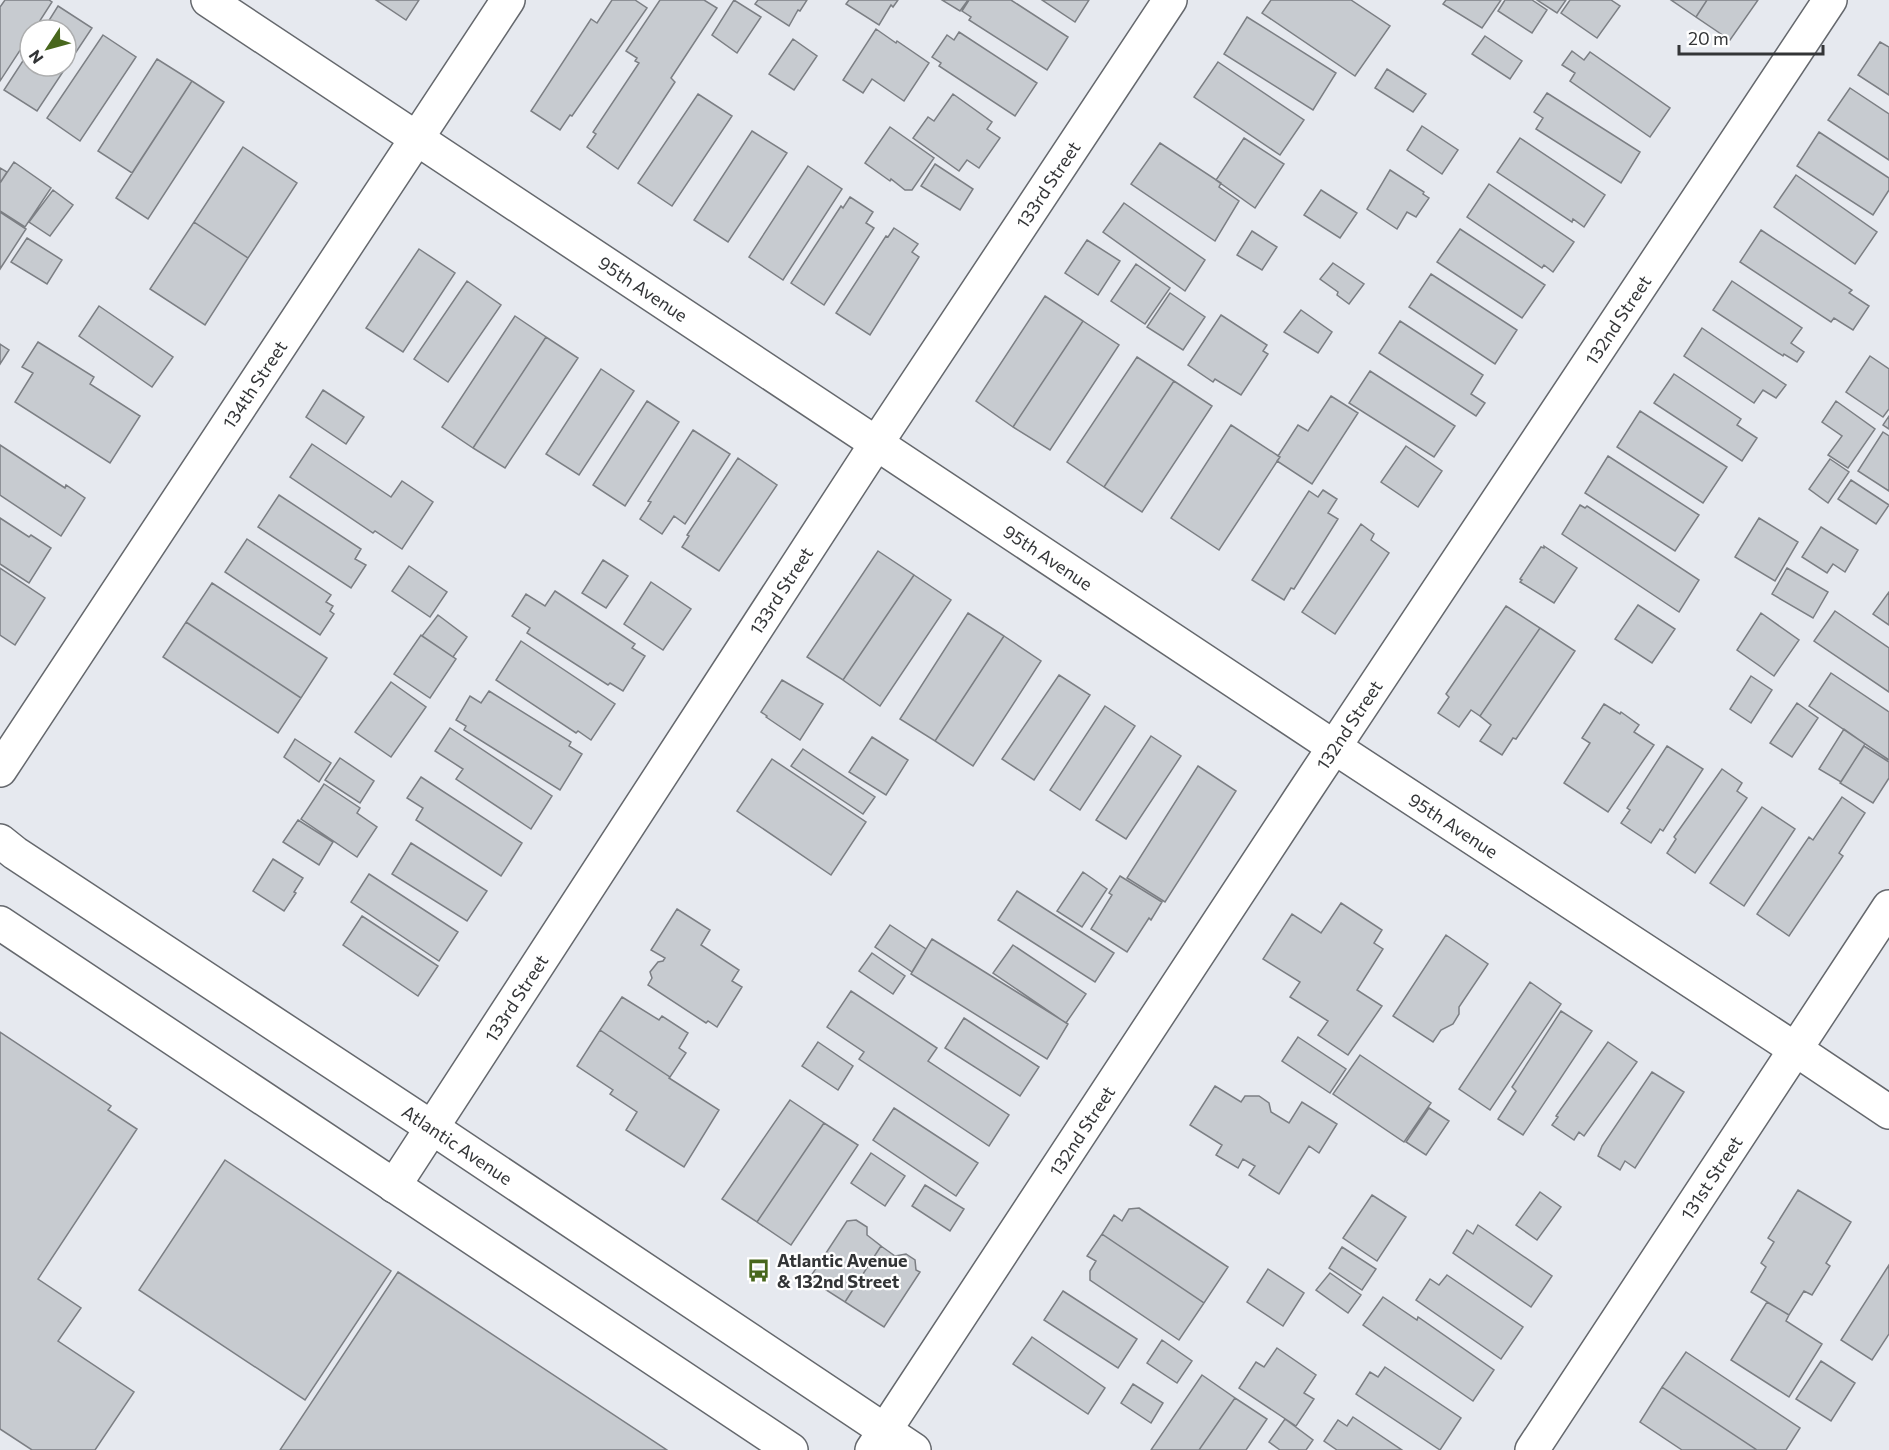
<svg xmlns="http://www.w3.org/2000/svg" width="1889" height="1450" font-family="Commissioner,sans-serif">
<style>
.building{fill:#c7cbd0;stroke:#7c7f84;stroke-width:1.5}
.lines{fill:none;stroke-linecap:round;stroke-linejoin:round}
.minor-casing{stroke:#65686d;stroke-width:36}
.major-casing{stroke:#65686d;stroke-width:36}
.minor{stroke:#fff;stroke-width:33}
.major{stroke:#fff;stroke-width:33}
.labels{text-anchor:middle;dominant-baseline:central;stroke-width:4.5;stroke-linejoin:round;paint-order:stroke}
.street-label{font-size:18px;fill:#333537;stroke:#fff}
.poi-label{font-size:18px;font-weight:bold;fill:#333537;stroke:#fff;text-anchor:start}
</style>
<rect width="100%" height="100%" fill="#e6e9ef"/>
<path class="building" d="M 5,0 L 49,0 L 52,2 L 34,30 L 30,30 L 30,35 L 0,81 L 0,7 Z
M 376,0 L 419,0 L 406,20 Z
M 612,0 L 635,0 L 647,8 L 572,116 L 570,115 L 560,130 L 531,111 L 591,19 L 597,23 Z
M 660,0 L 704,0 L 717,8 L 671,78 L 675,82 L 618,169 L 587,147 L 596,134 L 593,132 L 639,63 L 635,61 L 637,58 L 626,51 Z
M 734,0 L 761,17 L 737,53 L 712,35 Z
M 758,0 L 807,0 L 800,11 L 798,10 L 789,26 L 755,4 Z
M 849,0 L 898,0 L 893,7 L 891,5 L 879,25 L 846,4 Z
M 942,0 L 968,0 L 960,11 Z
M 969,0 L 1011,0 L 1068,37 L 1047,70 L 969,20 L 971,17 L 962,11 Z
M 1042,0 L 1089,0 L 1075,22 Z
M 1271,0 L 1351,0 L 1390,26 L 1355,76 L 1262,13 Z
M 1446,0 L 1501,0 L 1482,28 L 1443,4 Z
M 1505,0 L 1532,0 L 1547,10 L 1532,33 L 1498,11 Z
M 1537,0 L 1566,0 L 1557,13 Z
M 1570,0 L 1611,0 L 1620,6 L 1597,38 L 1561,13 Z
M 1671,0 L 1707,0 L 1696,17 Z
M 1707,0 L 1758,0 L 1730,40 L 1696,17 Z
M 58,6 L 92,28 L 37,111 L 4,90 L 30,50 L 30,66 L 66,66 L 66,30 L 43,30 Z
M 1247,17 L 1336,73 L 1313,110 L 1224,54 Z
M 876,29 L 896,43 L 897,41 L 929,63 L 904,101 L 872,79 L 863,93 L 843,80 Z
M 959,32 L 1037,83 L 1015,116 L 939,66 L 941,63 L 932,57 L 947,35 L 954,40 Z
M 103,35 L 136,57 L 80,141 L 47,118 Z
M 1485,36 L 1522,61 L 1510,79 L 1472,54 Z
M 793,39 L 817,56 L 794,90 L 769,74 Z
M 1880,42 L 1889,47 L 1889,95 L 1858,75 Z
M 1572,51 L 1584,60 L 1590,52 L 1670,108 L 1650,137 L 1570,81 L 1575,73 L 1562,65 Z
M 157,59 L 192,81 L 132,173 L 98,151 Z
M 1218,62 L 1304,120 L 1280,155 L 1194,97 Z
M 1387,69 L 1426,94 L 1413,112 L 1375,88 Z
M 192,81 L 224,102 L 148,219 L 116,198 Z
M 1850,88 L 1889,114 L 1889,160 L 1828,120 Z
M 1547,93 L 1640,152 L 1621,183 L 1536,129 L 1543,118 L 1534,112 Z
M 698,94 L 732,116 L 672,206 L 638,183 Z
M 953,94 L 992,122 L 987,129 L 1000,138 L 979,168 L 967,160 L 959,171 L 913,138 L 928,117 L 934,121 Z
M 1422,126 L 1458,150 L 1442,174 L 1407,150 Z
M 890,127 L 934,158 L 912,190 L 905,190 L 891,179 L 890,181 L 865,163 Z
M 752,131 L 787,153 L 728,242 L 694,220 Z
M 1819,132 L 1889,178 L 1889,190 L 1873,215 L 1797,166 Z
M 1244,138 L 1284,164 L 1255,208 L 1216,180 Z
M 1520,138 L 1605,195 L 1584,227 L 1573,219 L 1572,222 L 1497,172 Z
M 1160,143 L 1221,183 L 1219,187 L 1239,201 L 1215,241 L 1131,184 Z
M 243,147 L 297,183 L 248,258 L 194,222 Z
M 14,162 L 51,188 L 25,227 L 0,211 L 0,183 Z
M 935,164 L 973,189 L 960,210 L 921,186 Z
M 808,166 L 842,189 L 783,280 L 749,257 Z
M 0,168 L 7,172 L 0,183 Z
M 1390,170 L 1424,192 L 1423,194 L 1429,198 L 1416,217 L 1407,212 L 1397,229 L 1367,209 Z
M 1796,175 L 1877,232 L 1855,264 L 1774,207 Z
M 1489,184 L 1574,242 L 1553,272 L 1544,265 L 1542,268 L 1467,217 Z
M 53,190 L 73,205 L 50,236 L 29,222 Z
M 1321,190 L 1357,213 L 1340,238 L 1304,215 Z
M 850,197 L 873,212 L 866,223 L 874,228 L 824,305 L 791,283 L 841,206 L 843,208 Z
M 1124,203 L 1205,260 L 1185,291 L 1103,232 Z
M 0,212 L 26,229 L 0,269 Z
M 194,222 L 248,258 L 205,325 L 150,289 Z
M 894,228 L 918,244 L 912,252 L 919,257 L 870,335 L 836,313 L 886,236 L 888,237 Z
M 1460,229 L 1545,285 L 1522,318 L 1437,262 Z
M 1761,230 L 1852,290 L 1849,293 L 1869,306 L 1853,330 L 1834,318 L 1831,322 L 1740,262 Z
M 1252,231 L 1277,247 L 1262,270 L 1237,255 Z
M 27,238 L 62,260 L 47,284 L 11,262 Z
M 1087,240 L 1120,261 L 1098,295 L 1065,273 Z
M 419,249 L 455,273 L 403,352 L 366,328 Z
M 1333,263 L 1364,284 L 1349,304 L 1337,295 L 1338,292 L 1320,279 Z
M 1136,264 L 1170,288 L 1145,324 L 1111,301 Z
M 1431,274 L 1517,330 L 1495,364 L 1409,307 Z
M 467,281 L 501,305 L 448,382 L 414,359 Z
M 1732,281 L 1802,328 L 1791,343 L 1804,352 L 1797,362 L 1784,354 L 1783,356 L 1713,310 Z
M 1170,293 L 1205,317 L 1183,350 L 1147,327 Z
M 1045,296 L 1083,321 L 1013,427 L 976,401 Z
M 99,306 L 173,357 L 152,387 L 79,336 Z
M 1301,310 L 1332,332 L 1318,353 L 1284,332 Z
M 1221,315 L 1267,345 L 1263,351 L 1268,354 L 1241,395 L 1215,379 L 1213,382 L 1188,365 Z
M 515,316 L 546,337 L 473,448 L 442,427 Z
M 1083,321 L 1119,345 L 1050,450 L 1013,427 Z
M 1400,321 L 1483,375 L 1471,394 L 1485,403 L 1476,416 L 1379,353 Z
M 1702,328 L 1786,385 L 1776,398 L 1763,390 L 1754,403 L 1684,356 Z
M 546,337 L 578,358 L 505,468 L 473,448 Z
M 38,342 L 94,377 L 90,384 L 140,416 L 110,463 L 15,402 L 33,373 L 22,367 Z
M 0,344 L 9,350 L 0,364 Z
M 1870,356 L 1889,369 L 1889,409 L 1883,417 L 1846,392 Z
M 1137,357 L 1174,381 L 1104,487 L 1067,462 Z
M 601,369 L 634,391 L 579,475 L 546,454 Z
M 1370,371 L 1455,426 L 1434,457 L 1349,403 Z
M 1674,374 L 1741,419 L 1737,425 L 1757,438 L 1742,461 L 1654,403 Z
M 1174,381 L 1212,406 L 1142,512 L 1104,487 Z
M 323,390 L 364,417 L 346,444 L 306,417 Z
M 1331,396 L 1358,413 L 1312,484 L 1277,461 L 1280,457 L 1278,456 L 1298,425 L 1308,431 Z
M 647,401 L 679,422 L 625,506 L 593,485 Z
M 1836,401 L 1875,429 L 1848,468 L 1828,455 L 1842,436 L 1822,422 Z
M 1640,411 L 1727,467 L 1703,503 L 1617,447 Z
M 1889,416 L 1889,429 L 1883,425 Z
M 1231,425 L 1280,457 L 1219,550 L 1171,518 Z
M 693,430 L 730,454 L 685,524 L 674,516 L 662,534 L 640,519 L 651,502 L 648,501 Z
M 1883,432 L 1889,436 L 1889,491 L 1858,471 Z
M 312,444 L 391,497 L 402,481 L 433,502 L 402,549 L 375,531 L 373,533 L 290,477 Z
M 0,445 L 65,488 L 66,485 L 85,498 L 61,536 L 0,495 Z
M 1406,446 L 1442,471 L 1418,507 L 1381,482 Z
M 1608,456 L 1699,515 L 1675,551 L 1585,493 Z
M 738,458 L 777,485 L 719,571 L 682,547 L 689,536 L 687,535 Z
M 1830,459 L 1849,472 L 1828,503 L 1809,489 Z
M 1851,480 L 1889,505 L 1876,524 L 1838,499 Z
M 1323,490 L 1337,499 L 1328,513 L 1338,519 L 1294,589 L 1291,588 L 1284,600 L 1252,580 L 1309,491 L 1318,497 Z
M 279,495 L 361,549 L 355,559 L 366,565 L 351,588 L 258,527 Z
M 1580,505 L 1585,508 L 1587,506 L 1699,580 L 1679,612 L 1562,534 Z
M 0,518 L 29,537 L 31,535 L 51,548 L 29,583 L 0,564 Z
M 1759,518 L 1798,542 L 1775,581 L 1735,557 Z
M 1361,524 L 1374,534 L 1371,540 L 1389,553 L 1335,634 L 1302,612 Z
M 1821,527 L 1858,550 L 1845,572 L 1833,564 L 1827,573 L 1802,557 Z
M 247,539 L 331,595 L 326,602 L 333,606 L 330,611 L 334,614 L 320,635 L 225,572 Z
M 1544,546 L 1577,568 L 1554,603 L 1520,582 L 1522,580 L 1520,579 L 1541,547 L 1544,548 Z
M 878,551 L 914,575 L 843,680 L 807,657 Z
M 603,560 L 628,576 L 606,608 L 582,593 Z
M 409,566 L 447,592 L 430,617 L 392,591 Z
M 0,568 L 45,598 L 15,645 L 0,635 Z
M 1787,568 L 1828,592 L 1813,618 L 1772,594 Z
M 914,575 L 951,600 L 880,706 L 843,680 Z
M 651,582 L 691,609 L 663,650 L 624,624 Z
M 212,583 L 327,658 L 301,698 L 186,622 Z
M 555,591 L 635,644 L 632,648 L 645,656 L 623,691 L 610,683 L 608,685 L 527,633 L 530,628 L 512,616 L 526,594 L 545,606 Z
M 1889,592 L 1889,625 L 1873,614 Z
M 1638,605 L 1675,629 L 1652,663 L 1615,639 Z
M 1506,606 L 1540,628 L 1480,716 L 1471,710 L 1459,727 L 1438,713 L 1449,697 L 1446,694 Z
M 1835,611 L 1889,648 L 1889,692 L 1814,641 Z
M 968,613 L 1004,636 L 935,741 L 900,719 Z
M 1761,613 L 1799,640 L 1774,676 L 1737,650 Z
M 438,615 L 467,637 L 453,657 L 422,636 Z
M 186,622 L 301,698 L 278,733 L 163,657 Z
M 1540,628 L 1575,651 L 1516,739 L 1513,738 L 1502,755 L 1480,741 L 1491,725 L 1480,716 Z
M 421,635 L 456,659 L 430,698 L 394,674 Z
M 1004,636 L 1041,661 L 973,766 L 935,741 Z
M 521,641 L 615,704 L 591,740 L 578,731 L 576,733 L 496,680 Z
M 1831,673 L 1889,712 L 1889,760 L 1809,706 Z
M 1059,675 L 1090,695 L 1034,780 L 1002,759 Z
M 1751,676 L 1772,690 L 1751,723 L 1730,709 Z
M 782,680 L 823,704 L 800,740 L 766,717 L 767,716 L 761,712 Z
M 391,682 L 426,707 L 391,757 L 355,732 Z
M 489,691 L 571,742 L 569,746 L 582,754 L 560,790 L 464,730 L 466,726 L 456,720 L 470,696 L 481,703 Z
M 1797,703 L 1818,718 L 1792,757 L 1770,743 Z
M 1604,704 L 1620,714 L 1621,712 L 1639,725 L 1634,732 L 1654,745 L 1608,812 L 1564,783 L 1590,743 L 1582,738 Z
M 1105,706 L 1135,726 L 1080,810 L 1050,790 Z
M 450,728 L 552,796 L 531,829 L 456,779 L 463,769 L 435,751 Z
M 1844,729 L 1865,744 L 1841,782 L 1819,769 Z
M 1151,736 L 1181,756 L 1126,839 L 1096,820 Z
M 872,737 L 908,760 L 886,795 L 849,772 Z
M 295,739 L 331,763 L 319,782 L 284,757 Z
M 1667,746 L 1703,769 L 1663,831 L 1660,829 L 1651,843 L 1621,823 L 1630,810 L 1627,808 Z
M 1864,746 L 1889,762 L 1889,778 L 1873,803 L 1840,783 Z
M 803,749 L 875,797 L 863,814 L 791,766 Z
M 340,758 L 374,781 L 360,803 L 325,780 Z
M 772,759 L 866,822 L 831,875 L 737,811 Z
M 1198,766 L 1236,791 L 1165,902 L 1127,878 Z
M 1722,769 L 1742,783 L 1737,791 L 1747,798 L 1695,873 L 1667,853 L 1676,839 L 1674,837 Z
M 421,777 L 522,843 L 501,876 L 416,820 L 423,808 L 407,798 Z
M 324,784 L 360,808 L 357,813 L 377,827 L 357,857 L 301,819 Z
M 1842,797 L 1865,813 L 1839,853 L 1843,856 L 1789,936 L 1757,914 L 1809,837 L 1813,840 Z
M 1762,807 L 1795,829 L 1744,906 L 1710,883 Z
M 298,820 L 333,842 L 319,865 L 283,842 Z
M 411,843 L 487,891 L 467,921 L 392,874 Z
M 273,859 L 303,878 L 294,892 L 296,893 L 284,911 L 253,891 Z
M 1083,872 L 1107,889 L 1082,927 L 1057,911 Z
M 369,874 L 458,932 L 439,961 L 351,902 Z
M 1120,876 L 1162,902 L 1151,920 L 1149,918 L 1127,952 L 1091,929 L 1112,895 L 1109,893 Z
M 1017,891 L 1114,953 L 1095,982 L 998,920 Z
M 1341,903 L 1382,930 L 1374,943 L 1383,949 L 1357,990 L 1382,1006 L 1348,1055 L 1318,1035 L 1328,1021 L 1290,997 L 1300,982 L 1263,959 L 1292,914 L 1321,933 Z
M 677,909 L 710,930 L 701,945 L 739,970 L 732,981 L 742,987 L 717,1027 L 708,1021 L 706,1023 L 648,985 L 652,978 L 650,972 L 658,962 L 663,961 L 665,958 L 651,950 Z
M 362,916 L 438,966 L 418,996 L 343,945 Z
M 890,925 L 926,949 L 912,972 L 875,947 Z
M 1446,935 L 1488,964 L 1459,1007 L 1459,1014 L 1453,1024 L 1441,1030 L 1433,1042 L 1393,1016 Z
M 932,939 L 1068,1024 L 1047,1059 L 911,974 Z
M 1013,945 L 1086,994 L 1066,1023 L 993,973 Z
M 872,953 L 905,976 L 893,994 L 859,971 Z
M 1530,982 L 1561,1004 L 1490,1110 L 1459,1089 Z
M 851,991 L 937,1048 L 928,1061 L 1009,1115 L 989,1146 L 859,1059 L 864,1052 L 827,1027 Z
M 622,997 L 659,1020 L 662,1016 L 688,1033 L 679,1048 L 686,1053 L 670,1077 L 600,1030 Z
M 1561,1011 L 1592,1031 L 1523,1135 L 1498,1119 L 1516,1091 L 1512,1087 Z
M 964,1018 L 1039,1067 L 1020,1096 L 945,1048 Z
M 600,1030 L 670,1077 L 669,1078 L 719,1110 L 684,1167 L 626,1130 L 637,1112 L 610,1094 L 613,1090 L 577,1066 Z
M 0,1032 L 111,1106 L 108,1110 L 137,1129 L 38,1279 L 81,1308 L 58,1341 L 134,1392 L 95,1450 L 32,1450 L 0,1429 Z
M 1298,1037 L 1346,1069 L 1330,1093 L 1282,1061 Z
M 818,1042 L 853,1066 L 838,1090 L 802,1066 Z
M 1608,1042 L 1637,1062 L 1584,1136 L 1579,1132 L 1574,1140 L 1552,1125 L 1558,1117 L 1556,1116 Z
M 1360,1055 L 1431,1103 L 1404,1142 L 1333,1094 Z
M 1652,1072 L 1684,1092 L 1635,1168 L 1625,1161 L 1620,1170 L 1598,1156 L 1602,1146 Z
M 1215,1086 L 1241,1102 L 1245,1096 L 1259,1096 L 1269,1103 L 1271,1112 L 1289,1123 L 1302,1102 L 1337,1124 L 1319,1153 L 1309,1146 L 1279,1194 L 1249,1175 L 1255,1166 L 1243,1159 L 1238,1168 L 1216,1155 L 1222,1145 L 1190,1125 Z
M 790,1100 L 824,1123 L 757,1222 L 722,1199 Z
M 894,1108 L 978,1163 L 956,1196 L 873,1140 Z
M 1429,1108 L 1449,1121 L 1426,1155 L 1406,1142 Z
M 824,1123 L 858,1145 L 791,1245 L 757,1222 Z
M 871,1153 L 905,1176 L 885,1206 L 851,1183 Z
M 225,1160 L 391,1271 L 305,1400 L 139,1290 Z
M 925,1185 L 964,1209 L 950,1231 L 912,1206 Z
M 1798,1190 L 1851,1222 L 1826,1263 L 1830,1266 L 1812,1295 L 1804,1291 L 1789,1315 L 1751,1292 L 1766,1267 L 1761,1263 L 1774,1242 L 1768,1238 Z
M 1540,1192 L 1561,1207 L 1537,1240 L 1516,1225 Z
M 1372,1195 L 1406,1217 L 1377,1261 L 1343,1238 Z
M 1139,1208 L 1228,1267 L 1204,1303 L 1102,1234 L 1114,1215 L 1122,1221 L 1129,1209 Z
M 856,1220 L 867,1227 L 867,1235 L 881,1246 L 845,1302 L 809,1279 L 847,1221 Z
M 1478,1225 L 1552,1276 L 1531,1307 L 1453,1253 L 1467,1230 L 1473,1234 Z
M 1102,1234 L 1204,1303 L 1179,1340 L 1090,1280 L 1090,1271 L 1096,1261 L 1087,1256 Z
M 881,1246 L 895,1256 L 906,1254 L 915,1260 L 916,1270 L 920,1272 L 884,1327 L 845,1302 Z
M 1342,1247 L 1376,1269 L 1362,1290 L 1329,1268 Z
M 1889,1265 L 1889,1334 L 1872,1360 L 1841,1340 Z
M 1268,1269 L 1304,1293 L 1283,1326 L 1247,1302 Z
M 398,1272 L 667,1450 L 280,1450 Z
M 1330,1273 L 1361,1295 L 1348,1313 L 1316,1290 Z
M 1447,1275 L 1523,1327 L 1501,1359 L 1416,1300 L 1430,1279 L 1439,1285 Z
M 1063,1291 L 1137,1339 L 1118,1368 L 1044,1320 Z
M 1383,1297 L 1417,1320 L 1418,1317 L 1494,1370 L 1473,1401 L 1363,1325 Z
M 1767,1302 L 1789,1315 L 1786,1321 L 1822,1344 L 1789,1397 L 1731,1360 Z
M 1032,1337 L 1105,1388 L 1088,1414 L 1013,1364 Z
M 1162,1340 L 1192,1361 L 1177,1383 L 1147,1363 Z
M 1277,1348 L 1316,1375 L 1304,1393 L 1314,1399 L 1296,1426 L 1239,1388 L 1256,1362 L 1264,1367 Z
M 1686,1352 L 1800,1428 L 1786,1450 L 1757,1450 L 1662,1387 Z
M 1821,1361 L 1855,1383 L 1831,1421 L 1796,1399 Z
M 1385,1367 L 1461,1418 L 1440,1450 L 1356,1394 L 1370,1372 L 1378,1377 Z
M 1202,1375 L 1235,1398 L 1199,1450 L 1151,1450 Z
M 1133,1384 L 1163,1403 L 1151,1423 L 1121,1403 Z
M 1662,1387 L 1757,1450 L 1682,1450 L 1640,1422 Z
M 1235,1398 L 1267,1419 L 1246,1450 L 1199,1450 Z
M 1353,1417 L 1402,1450 L 1337,1450 L 1324,1441 L 1338,1420 L 1347,1426 Z
M 1285,1419 L 1313,1440 L 1306,1450 L 1280,1450 L 1269,1442 Z"/>
<g class="lines">
<defs>
<g id="minor">
<path id="s1" d="M 208,0 L 1334,747 L 1795,1049 L 1889,1112"/>
<path id="s2" d="M 0,770 L 508,0"/>
<path id="s3" d="M 394,1186 L 876,444 L 1170,0"/>
<path id="s4" d="M 872,1450 L 1301,797 L 1830,0"/>
<path id="s5" d="M 1532,1450 L 1889,907"/>
</g>
<g id="major">
<path id="s6" d="M 0,841 L 15,853 L 431,1127 L 914,1450"/>
<path d="M 0,923 L 791,1450"/>
</g>
</defs>
<use href="#minor" class="minor-casing"/>
<use href="#major" class="major-casing"/>
<use href="#minor" class="minor"/>
<use href="#major" class="major"/>
</g>
<defs>
<symbol id="bus-bare" viewBox="-9 -9 18 18"><path d="M-5-6H5V4H4V6H2V4H-2V6H-4V4H-5ZM-3.5-4V0h7V-4ZM-3.5 1.2v1.5H-2V1.2ZM2 1.2v1.5H3.5V1.2Z" fill="#48671d" stroke="#fff" stroke-width="2.5" paint-order="stroke"/></symbol>
</defs>
<g fill-rule="evenodd">
<use href="#bus-bare" x="742" y="1254" width="33" height="33"/>
</g>
<g class="labels">
<g class="street-label">
<text stroke="none"><textPath href="#s3" startOffset="1196">133rd Street</textPath></text>
<text stroke="none"><textPath href="#s1" startOffset="522">95th Avenue</textPath></text>
<text stroke="none"><textPath href="#s4" startOffset="1354">132nd Street</textPath></text>
<text stroke="none"><textPath href="#s2" startOffset="462">134th Street</textPath></text>
<text stroke="none"><textPath href="#s1" startOffset="1008">95th Avenue</textPath></text>
<text stroke="none"><textPath href="#s3" startOffset="710">133rd Street</textPath></text>
<text stroke="none"><textPath href="#s4" startOffset="868">132nd Street</textPath></text>
<text stroke="none"><textPath href="#s1" startOffset="1494">95th Avenue</textPath></text>
<text stroke="none"><textPath href="#s3" startOffset="224">133rd Street</textPath></text>
<text stroke="none"><textPath href="#s4" startOffset="382">132nd Street</textPath></text>
<text stroke="none"><textPath href="#s6" startOffset="549">Atlantic Avenue</textPath></text>
<text stroke="none"><textPath href="#s5" startOffset="326">131st Street</textPath></text>
</g>
<g class="poi-label">
<text x="777" y="1260">Atlantic Avenue<tspan x="777" dy="21">&amp; 132nd Street</tspan></text>
</g>
</g>
<g transform="translate(48 48) rotate(234)"><circle r="28" fill="#ffffff" stroke="#adaeaf" stroke-width="1.5"/>
<path d="M0-4.5L10 22L0 15L-10 22Z" fill="#48671d"/>
<text y="-9" font-size="16" font-weight="bold" text-anchor="middle" fill="#333537">N</text>
</g>
<path d="M1679 45v9h144v-9" fill="none" stroke="#333537" stroke-width="3"/>
<text x="1688" y="45" font-size="18" fill="#333537" stroke="#ffffff" stroke-width="4.5" paint-order="stroke">20 m</text>
</svg>
